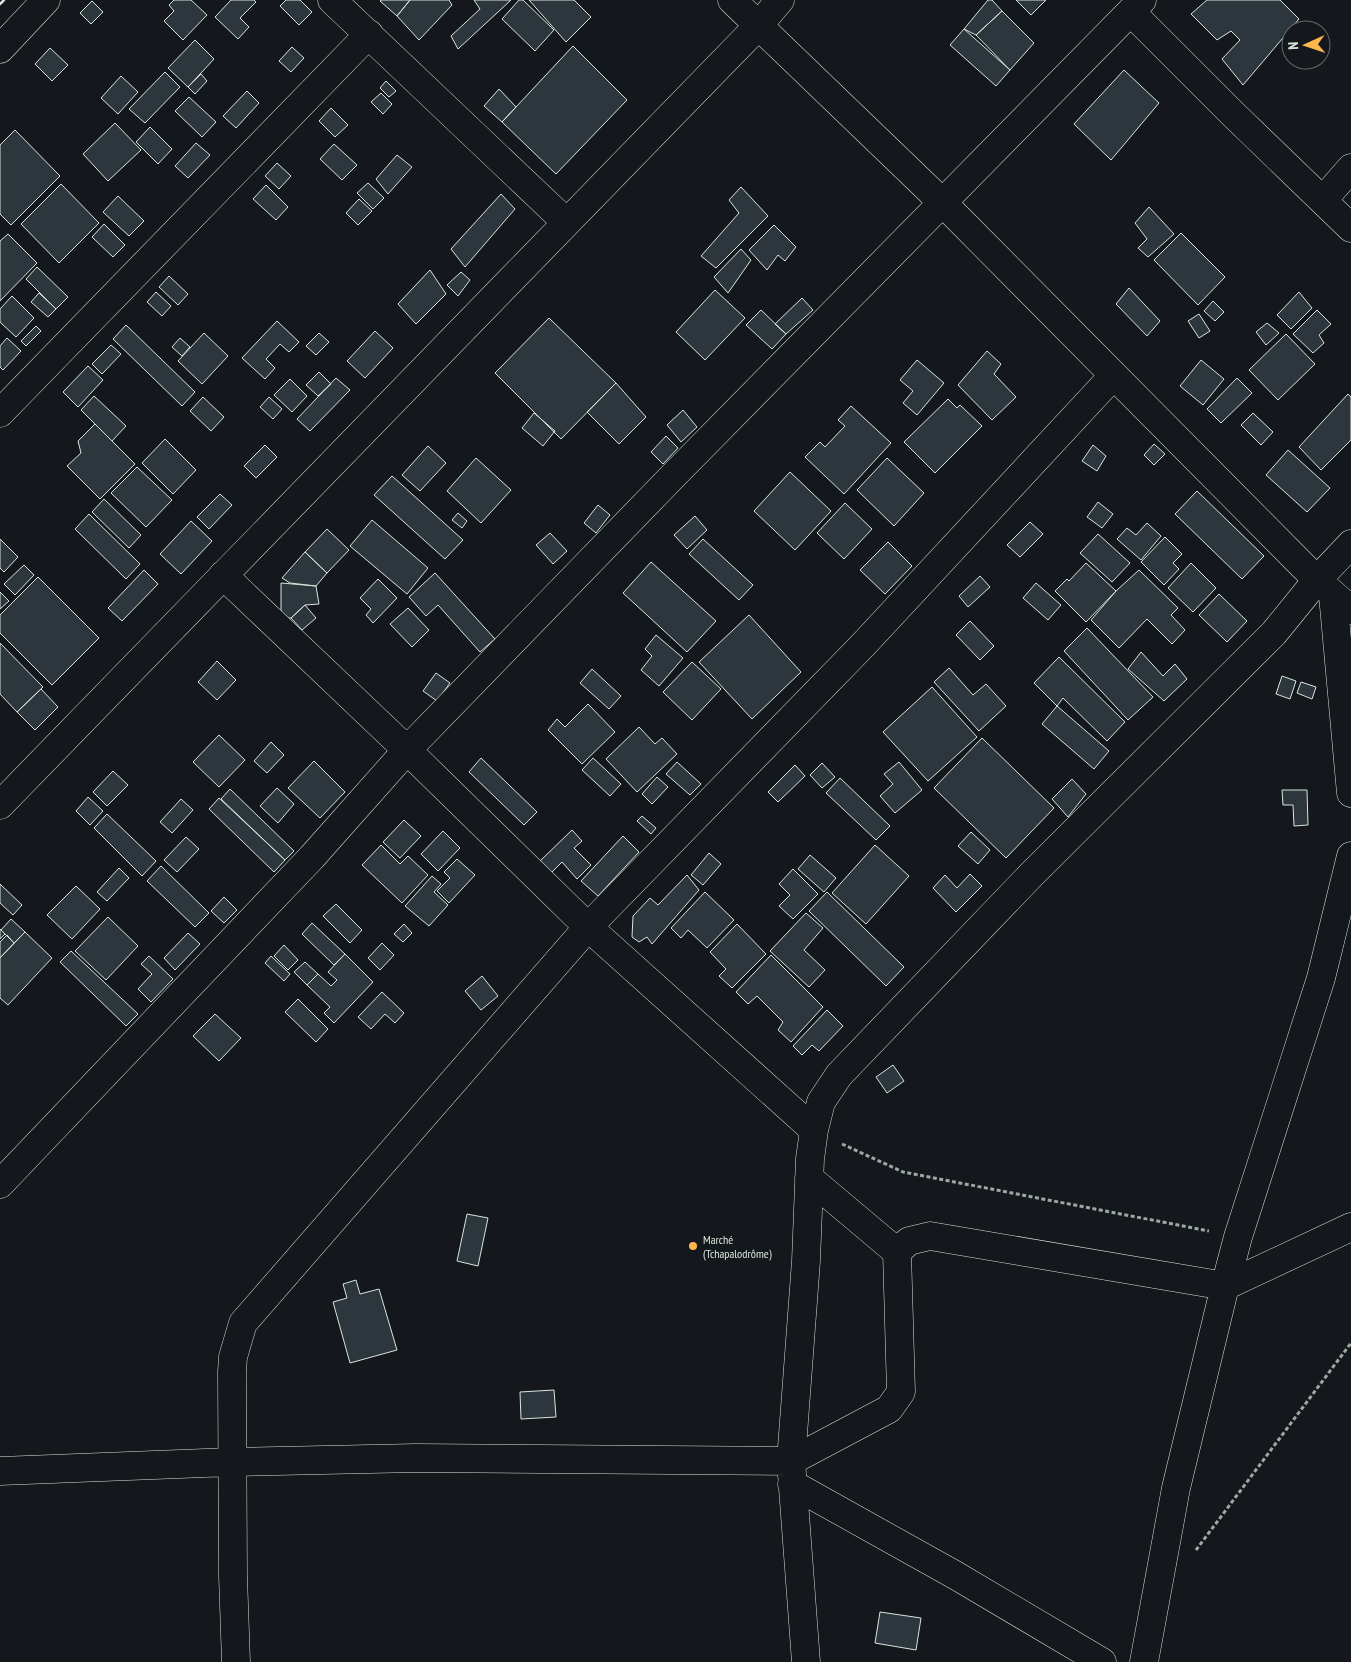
<svg xmlns="http://www.w3.org/2000/svg" width="1351" height="1662" font-family="'PT Sans Narrow',sans-serif">
<style>
.building{fill:#2c363c;stroke:#d8e6dc}
.lines{fill:none;stroke-linecap:round;stroke-linejoin:round}
.street-casing{stroke:#d8e6dc;stroke-width:29}
.path{stroke:#9da8a2;stroke-width:3;stroke-dasharray:4 2.5;stroke-linecap:butt}
.street{stroke:#14181c;stroke-width:28}
.wall{stroke:#d8e6dc;stroke-width:2.5}
.poi-dot{fill:#ffb74d;stroke:#14181c;stroke-width:2}
.labels{text-anchor:middle;dominant-baseline:central;stroke-width:4;stroke-linejoin:round;paint-order:stroke}
.poi-label{font-size:12px;fill:#d8e6dc;stroke:#14181c;text-anchor:start}
</style>
<rect width="100%" height="100%" fill="#14181c"/>
<path class="building" d="M 174,0 L 191,0 L 207,15 L 183,40 L 164,21 L 174,11 L 169,5 Z
M 231,0 L 254,0 L 256,2 L 240,18 L 249,27 L 238,39 L 215,17 Z
M 286,0 L 300,0 L 312,12 L 299,25 L 280,6 Z
M 381,0 L 410,0 L 397,16 L 380,1 Z
M 410,0 L 449,0 L 452,5 L 419,40 L 397,16 Z
M 474,0 L 511,0 L 458,49 L 451,36 L 480,9 Z
M 519,0 L 523,0 L 554,30 L 535,51 L 502,19 Z
M 529,0 L 574,0 L 591,17 L 566,42 Z
M 988,0 L 992,0 L 1002,11 L 976,35 L 964,29 Z
M 1016,0 L 1046,0 L 1031,15 Z
M 1207,0 L 1280,0 L 1299,19 L 1243,85 L 1222,59 L 1240,40 L 1231,31 L 1217,40 L 1191,14 Z
M 92,1 L 103,12 L 91,24 L 80,13 Z
M 1002,11 L 1034,43 L 1010,70 L 976,35 Z
M 964,29 L 1010,70 L 996,86 L 950,45 Z
M 195,40 L 214,59 L 188,87 L 168,68 Z
M 573,46 L 627,100 L 556,174 L 502,122 Z
M 292,47 L 304,58 L 291,72 L 279,61 Z
M 50,48 L 68,65 L 52,81 L 35,64 Z
M 1124,70 L 1159,103 L 1111,160 L 1074,124 Z
M 165,72 L 180,87 L 145,123 L 129,109 Z
M 201,74 L 207,81 L 195,94 L 188,87 Z
M 121,76 L 138,92 L 118,114 L 101,98 Z
M 386,81 L 396,91 L 389,97 L 380,88 Z
M 499,89 L 516,107 L 502,122 L 484,106 Z
M 247,91 L 259,103 L 236,128 L 223,116 Z
M 381,93 L 392,104 L 383,114 L 371,102 Z
M 189,97 L 216,122 L 202,137 L 175,111 Z
M 331,108 L 348,125 L 335,137 L 319,121 Z
M 115,123 L 141,150 L 108,181 L 83,154 Z
M 150,127 L 172,149 L 158,164 L 136,142 Z
M 15,130 L 60,176 L 11,225 L 0,214 L 0,145 Z
M 196,143 L 210,155 L 188,178 L 175,166 Z
M 334,144 L 357,165 L 342,180 L 320,159 Z
M 397,155 L 412,167 L 388,194 L 376,179 Z
M 277,163 L 291,176 L 279,189 L 265,176 Z
M 368,183 L 384,198 L 373,209 L 357,193 Z
M 61,184 L 99,223 L 59,263 L 21,224 Z
M 266,185 L 288,207 L 276,220 L 253,199 Z
M 741,187 L 768,216 L 716,268 L 701,256 L 739,213 L 729,200 Z
M 501,194 L 515,209 L 465,267 L 451,249 Z
M 118,196 L 144,221 L 129,236 L 103,212 Z
M 359,199 L 372,211 L 358,225 L 346,213 Z
M 1149,207 L 1174,234 L 1148,257 L 1138,248 L 1147,239 L 1135,223 Z
M 104,224 L 125,245 L 113,257 L 92,237 Z
M 774,225 L 796,247 L 785,261 L 778,255 L 767,270 L 749,250 Z
M 1181,233 L 1225,277 L 1198,305 L 1154,260 Z
M 8,234 L 37,263 L 0,301 L 0,241 Z
M 741,249 L 751,260 L 728,293 L 714,277 Z
M 37,267 L 68,297 L 56,309 L 26,279 Z
M 430,270 L 446,294 L 416,324 L 398,304 Z
M 461,272 L 470,280 L 458,296 L 447,285 Z
M 169,276 L 188,294 L 178,305 L 159,287 Z
M 1129,288 L 1160,321 L 1147,336 L 1116,304 Z
M 715,290 L 745,318 L 705,360 L 676,332 Z
M 156,292 L 171,306 L 162,316 L 147,302 Z
M 1299,292 L 1312,308 L 1291,329 L 1277,315 Z
M 39,293 L 56,309 L 48,317 L 31,302 Z
M 12,296 L 34,318 L 16,337 L 0,322 L 0,309 Z
M 802,298 L 813,310 L 786,334 L 775,324 Z
M 1213,301 L 1224,312 L 1215,321 L 1204,311 Z
M 761,310 L 786,334 L 772,349 L 746,325 Z
M 1317,310 L 1331,324 L 1319,335 L 1324,343 L 1313,353 L 1293,334 Z
M 1199,314 L 1210,331 L 1199,338 L 1188,321 Z
M 549,318 L 616,383 L 561,439 L 495,373 Z
M 277,321 L 299,342 L 289,352 L 280,344 L 266,359 L 275,368 L 265,379 L 242,358 Z
M 1267,323 L 1279,333 L 1266,345 L 1256,332 Z
M 126,325 L 195,392 L 182,406 L 113,339 Z
M 36,326 L 41,331 L 26,346 L 21,341 Z
M 375,331 L 393,348 L 365,378 L 347,361 Z
M 204,333 L 228,356 L 202,384 L 178,361 Z
M 319,333 L 329,342 L 316,355 L 306,346 Z
M 1286,334 L 1315,364 L 1278,400 L 1249,370 Z
M 7,338 L 21,351 L 3,370 L 0,367 L 0,346 Z
M 180,338 L 190,347 L 182,356 L 172,347 Z
M 111,345 L 121,354 L 102,374 L 92,364 Z
M 987,351 L 1001,364 L 994,374 L 1016,397 L 992,420 L 958,385 Z
M 917,360 L 944,383 L 917,415 L 903,403 L 913,391 L 900,380 Z
M 1201,360 L 1224,379 L 1203,405 L 1180,386 Z
M 88,366 L 103,380 L 78,407 L 63,392 Z
M 319,372 L 331,384 L 318,396 L 306,385 Z
M 336,378 L 350,390 L 310,431 L 297,419 Z
M 1237,378 L 1252,393 L 1221,423 L 1207,409 Z
M 290,379 L 307,396 L 292,412 L 274,395 Z
M 616,383 L 646,417 L 619,444 L 587,412 Z
M 1348,394 L 1351,397 L 1351,440 L 1321,470 L 1299,447 Z
M 94,396 L 126,426 L 112,441 L 81,410 Z
M 203,397 L 224,417 L 211,431 L 190,411 Z
M 269,397 L 282,409 L 273,419 L 260,407 Z
M 948,399 L 957,408 L 960,405 L 982,426 L 935,473 L 904,442 Z
M 851,406 L 891,443 L 844,494 L 805,457 L 820,442 L 825,447 L 845,426 L 838,420 Z
M 683,410 L 697,427 L 681,442 L 667,425 Z
M 534,413 L 555,431 L 543,446 L 522,428 Z
M 1253,413 L 1273,432 L 1261,445 L 1241,425 Z
M 95,424 L 135,464 L 100,499 L 67,466 L 81,453 L 78,441 Z
M 666,436 L 678,448 L 663,464 L 651,452 Z
M 165,439 L 196,470 L 173,494 L 142,463 Z
M 1154,444 L 1165,454 L 1154,465 L 1144,455 Z
M 265,445 L 277,457 L 256,478 L 244,466 Z
M 1093,445 L 1106,456 L 1097,471 L 1082,461 Z
M 428,446 L 446,463 L 420,491 L 402,475 Z
M 1288,450 L 1330,488 L 1307,512 L 1266,475 Z
M 476,458 L 511,490 L 481,523 L 447,491 Z
M 887,458 L 924,493 L 894,526 L 857,490 Z
M 137,467 L 172,500 L 146,527 L 111,493 Z
M 790,472 L 831,511 L 795,550 L 754,511 Z
M 392,476 L 463,540 L 445,559 L 374,495 Z
M 1197,491 L 1264,556 L 1242,579 L 1175,514 Z
M 220,494 L 232,505 L 209,529 L 197,517 Z
M 104,499 L 141,535 L 129,548 L 92,512 Z
M 1098,502 L 1113,514 L 1102,528 L 1087,517 Z
M 845,503 L 872,529 L 844,559 L 817,533 Z
M 598,505 L 610,515 L 596,533 L 584,523 Z
M 458,513 L 467,521 L 462,528 L 452,520 Z
M 89,514 L 140,564 L 126,579 L 75,529 Z
M 695,516 L 707,530 L 687,549 L 674,535 Z
M 372,520 L 428,568 L 407,594 L 350,546 Z
M 191,521 L 212,541 L 181,574 L 160,554 Z
M 1030,522 L 1043,534 L 1020,557 L 1007,545 Z
M 1147,523 L 1161,536 L 1141,560 L 1117,539 L 1127,528 L 1136,535 Z
M 327,529 L 349,550 L 327,573 L 305,552 Z
M 550,533 L 567,551 L 553,564 L 536,545 Z
M 1098,534 L 1130,563 L 1112,582 L 1080,553 Z
M 1165,537 L 1182,554 L 1173,563 L 1179,569 L 1164,585 L 1141,562 Z
M 0,539 L 18,557 L 4,572 L 0,568 Z
M 703,539 L 753,585 L 739,600 L 689,554 Z
M 888,542 L 912,566 L 885,594 L 860,570 Z
M 305,552 L 327,573 L 316,586 L 290,583 L 282,578 Z
M 651,562 L 716,621 L 687,652 L 623,593 Z
M 1086,563 L 1116,591 L 1086,622 L 1055,591 L 1067,579 L 1069,581 Z
M 1191,563 L 1216,588 L 1193,612 L 1168,588 Z
M 24,565 L 34,575 L 15,595 L 4,584 Z
M 144,570 L 158,584 L 122,621 L 108,608 Z
M 1139,570 L 1178,608 L 1171,615 L 1185,630 L 1172,644 L 1147,619 L 1119,648 L 1091,620 L 1116,591 Z
M 435,573 L 495,639 L 480,652 L 438,605 L 426,616 L 409,597 Z
M 980,576 L 990,587 L 968,607 L 959,596 Z
M 38,577 L 99,638 L 52,685 L 0,633 L 0,615 Z
M 378,579 L 397,598 L 373,623 L 366,615 L 371,609 L 360,598 Z
M 281,583 L 316,586 L 319,604 L 305,605 L 291,618 L 281,618 Z
M 1036,583 L 1061,605 L 1048,620 L 1023,598 Z
M 0,592 L 9,601 L 0,609 Z
M 1219,594 L 1247,621 L 1227,642 L 1199,615 Z
M 305,605 L 316,618 L 302,630 L 291,618 Z
M 408,608 L 429,630 L 412,647 L 390,624 Z
M 749,615 L 801,672 L 752,719 L 699,662 Z
M 970,621 L 994,646 L 980,660 L 956,635 Z
M 1087,628 L 1153,697 L 1128,720 L 1064,651 Z
M 656,635 L 683,658 L 659,686 L 641,670 L 652,656 L 645,649 Z
M 0,643 L 43,687 L 17,712 L 0,694 Z
M 1141,652 L 1163,676 L 1175,664 L 1187,679 L 1164,701 L 1128,669 Z
M 1059,657 L 1125,722 L 1107,741 L 1063,698 L 1057,706 L 1034,683 Z
M 217,661 L 236,680 L 217,700 L 198,682 Z
M 692,662 L 721,689 L 692,720 L 663,692 Z
M 949,668 L 973,695 L 986,684 L 1006,706 L 979,731 L 934,682 Z
M 592,669 L 621,696 L 609,709 L 580,683 Z
M 436,673 L 450,683 L 437,701 L 423,691 Z
M 1282,676 L 1296,681 L 1290,699 L 1276,694 Z
M 1301,682 L 1316,687 L 1312,699 L 1297,693 Z
M 932,687 L 977,737 L 928,781 L 883,732 Z
M 41,689 L 58,707 L 35,730 L 17,712 Z
M 588,704 L 615,732 L 582,764 L 548,730 L 557,719 L 565,727 Z
M 1057,706 L 1109,751 L 1094,769 L 1042,724 Z
M 639,727 L 655,744 L 662,738 L 677,754 L 637,792 L 606,759 Z
M 219,735 L 245,760 L 219,787 L 193,762 Z
M 982,738 L 1054,808 L 1006,858 L 934,788 Z
M 271,742 L 284,755 L 267,773 L 254,761 Z
M 481,758 L 537,812 L 524,825 L 469,772 Z
M 593,758 L 621,784 L 610,796 L 582,770 Z
M 314,761 L 345,792 L 320,818 L 288,788 Z
M 677,762 L 701,784 L 690,795 L 666,774 Z
M 899,762 L 922,790 L 895,813 L 880,796 L 893,784 L 884,774 Z
M 822,763 L 835,777 L 822,788 L 810,775 Z
M 795,765 L 805,776 L 778,802 L 768,792 Z
M 113,771 L 128,785 L 107,806 L 93,792 Z
M 657,777 L 668,787 L 652,804 L 642,794 Z
M 840,778 L 890,826 L 876,840 L 826,793 Z
M 1072,779 L 1086,794 L 1068,817 L 1052,799 Z
M 277,788 L 294,804 L 278,823 L 260,806 Z
M 230,789 L 294,851 L 285,860 L 221,799 Z
M 1282,790 L 1307,790 L 1308,825 L 1294,826 L 1293,805 L 1283,805 Z
M 88,797 L 103,811 L 90,825 L 76,811 Z
M 219,798 L 285,860 L 274,872 L 209,809 Z
M 181,799 L 193,810 L 172,833 L 160,822 Z
M 107,814 L 156,861 L 142,876 L 94,828 Z
M 642,816 L 656,828 L 651,834 L 637,821 Z
M 404,820 L 421,836 L 400,858 L 383,842 Z
M 572,830 L 582,841 L 574,848 L 591,865 L 577,879 L 562,862 L 551,873 L 539,862 Z
M 443,831 L 460,848 L 438,871 L 421,854 Z
M 971,832 L 990,850 L 978,864 L 958,846 Z
M 623,836 L 639,852 L 598,896 L 581,881 Z
M 186,837 L 199,849 L 177,872 L 164,860 Z
M 381,845 L 400,864 L 408,856 L 428,875 L 402,903 L 362,865 Z
M 875,845 L 909,876 L 866,924 L 832,893 Z
M 709,853 L 721,864 L 703,885 L 691,875 Z
M 810,855 L 836,878 L 824,892 L 798,869 Z
M 457,859 L 475,875 L 449,903 L 437,891 L 450,878 L 444,872 Z
M 161,866 L 209,913 L 195,927 L 147,881 Z
M 119,868 L 129,878 L 107,901 L 97,892 Z
M 793,869 L 818,894 L 793,919 L 779,906 L 790,895 L 779,884 Z
M 970,874 L 982,886 L 956,912 L 933,888 L 945,875 L 957,888 Z
M 687,875 L 699,890 L 652,944 L 647,937 L 639,942 L 632,937 L 633,916 L 650,898 L 658,905 Z
M 432,876 L 441,884 L 434,892 L 448,905 L 429,926 L 405,906 Z
M 0,884 L 22,905 L 13,915 L 0,903 Z
M 76,886 L 100,909 L 72,939 L 47,915 Z
M 705,892 L 734,920 L 707,948 L 688,930 L 681,938 L 671,928 Z
M 827,892 L 904,967 L 886,986 L 809,911 Z
M 224,897 L 237,910 L 224,923 L 211,911 Z
M 336,904 L 362,930 L 350,943 L 323,916 Z
M 806,913 L 823,928 L 804,950 L 825,970 L 809,987 L 770,951 Z
M 108,917 L 138,946 L 106,980 L 75,951 Z
M 11,919 L 25,932 L 14,943 L 1,930 Z
M 312,923 L 345,954 L 334,965 L 302,934 Z
M 404,924 L 412,933 L 403,942 L 394,934 Z
M 737,924 L 766,954 L 732,988 L 719,976 L 726,969 L 710,952 Z
M 0,929 L 5,934 L 0,939 Z
M 25,932 L 52,958 L 8,1005 L 0,998 L 0,958 Z
M 188,933 L 200,944 L 175,970 L 164,958 Z
M 7,935 L 14,943 L 0,958 L 0,942 Z
M 382,943 L 394,955 L 380,970 L 368,958 Z
M 284,945 L 298,960 L 288,970 L 274,956 Z
M 71,951 L 138,1014 L 126,1026 L 60,962 Z
M 345,954 L 373,982 L 334,1023 L 324,1013 L 330,1007 L 307,985 L 318,974 L 331,986 L 337,980 L 328,972 Z
M 771,955 L 823,1007 L 791,1042 L 778,1030 L 783,1022 L 757,996 L 748,1004 L 736,992 Z
M 149,956 L 173,979 L 151,1002 L 138,989 L 152,974 L 141,964 Z
M 271,956 L 290,974 L 284,981 L 265,963 Z
M 305,962 L 318,974 L 307,985 L 294,972 Z
M 482,976 L 498,996 L 481,1010 L 465,991 Z
M 382,992 L 404,1013 L 395,1023 L 385,1014 L 371,1029 L 358,1017 Z
M 298,999 L 328,1029 L 316,1042 L 285,1012 Z
M 827,1010 L 843,1026 L 819,1051 L 812,1045 L 802,1055 L 793,1046 Z
M 215,1014 L 241,1038 L 219,1061 L 193,1036 Z
M 893,1065 L 904,1081 L 887,1093 L 876,1077 Z
M 467,1214 L 488,1218 L 478,1266 L 457,1261 Z
M 356,1280 L 360,1294 L 379,1289 L 397,1350 L 350,1363 L 333,1302 L 347,1298 L 343,1284 Z
M 554,1390 L 556,1417 L 521,1419 L 520,1392 Z
M 880,1612 L 921,1618 L 916,1650 L 875,1643 Z"/>
<g class="lines">
<defs>
<path id="street" d="M 332,0 L 566,222
M 732,0 L 943,203 L 1317,580 L 1351,610
M 1131,12 L 1233,114 L 1351,228
M 0,49 L 46,0
M 1323,200 L 1351,168
M 0,413 L 369,34
M 223,575 L 407,750 L 588,927 L 814,1130
M 1333,595 L 1351,793
M 0,805 L 759,25 L 780,0
M 809,1178 L 897,1252
M 0,1184 L 312,857 L 407,750 L 672,477 L 1142,0
M 0,1471 L 231,1462 L 416,1458 L 791,1461 L 889,1409 L 901,1392 L 897,1252 L 909,1241 L 930,1236 L 1225,1286 L 1351,1227
M 792,1484 L 955,1575 L 1102,1662
M 236,1662 L 233,1576 L 232,1372 L 233,1357 L 243,1323 L 588,927 L 863,645 L 1113,376
M 806,1662 L 791,1461 L 806,1261 L 810,1159 L 814,1130 L 821,1102 L 839,1075 L 1032,874 L 1274,633 L 1317,580 L 1351,544
M 1144,1662 L 1176,1488 L 1225,1286 L 1238,1237 L 1321,978 L 1351,856"/>
</defs>
<use href="#street" class="street-casing"/>
<path class="path" d="M 842,1144 L 903,1172 L 1209,1231
M 1196,1550 L 1351,1343"/>
<use href="#street" class="street"/>
<path class="wall" d="M 0,4 L 4,0"/>
</g>
<circle class="poi-dot" cx="693" cy="1246" r="5"/>
<g class="labels">
<g class="poi-label">
<text x="703" y="1239">Marché<tspan x="703" dy="14">(Tchapalodrôme)</tspan></text>
</g>
</g>
<g transform="translate(1306 45) rotate(267)"><circle r="24" fill="#14181c" stroke="#626a69"/>
<path d="M0-4L9 19L0 12L-9 19Z" fill="#ffb74d"/>
<text y="-8" font-size="14" font-weight="bold" text-anchor="middle" fill="#d8e6dc">N</text>
</g>
</svg>
